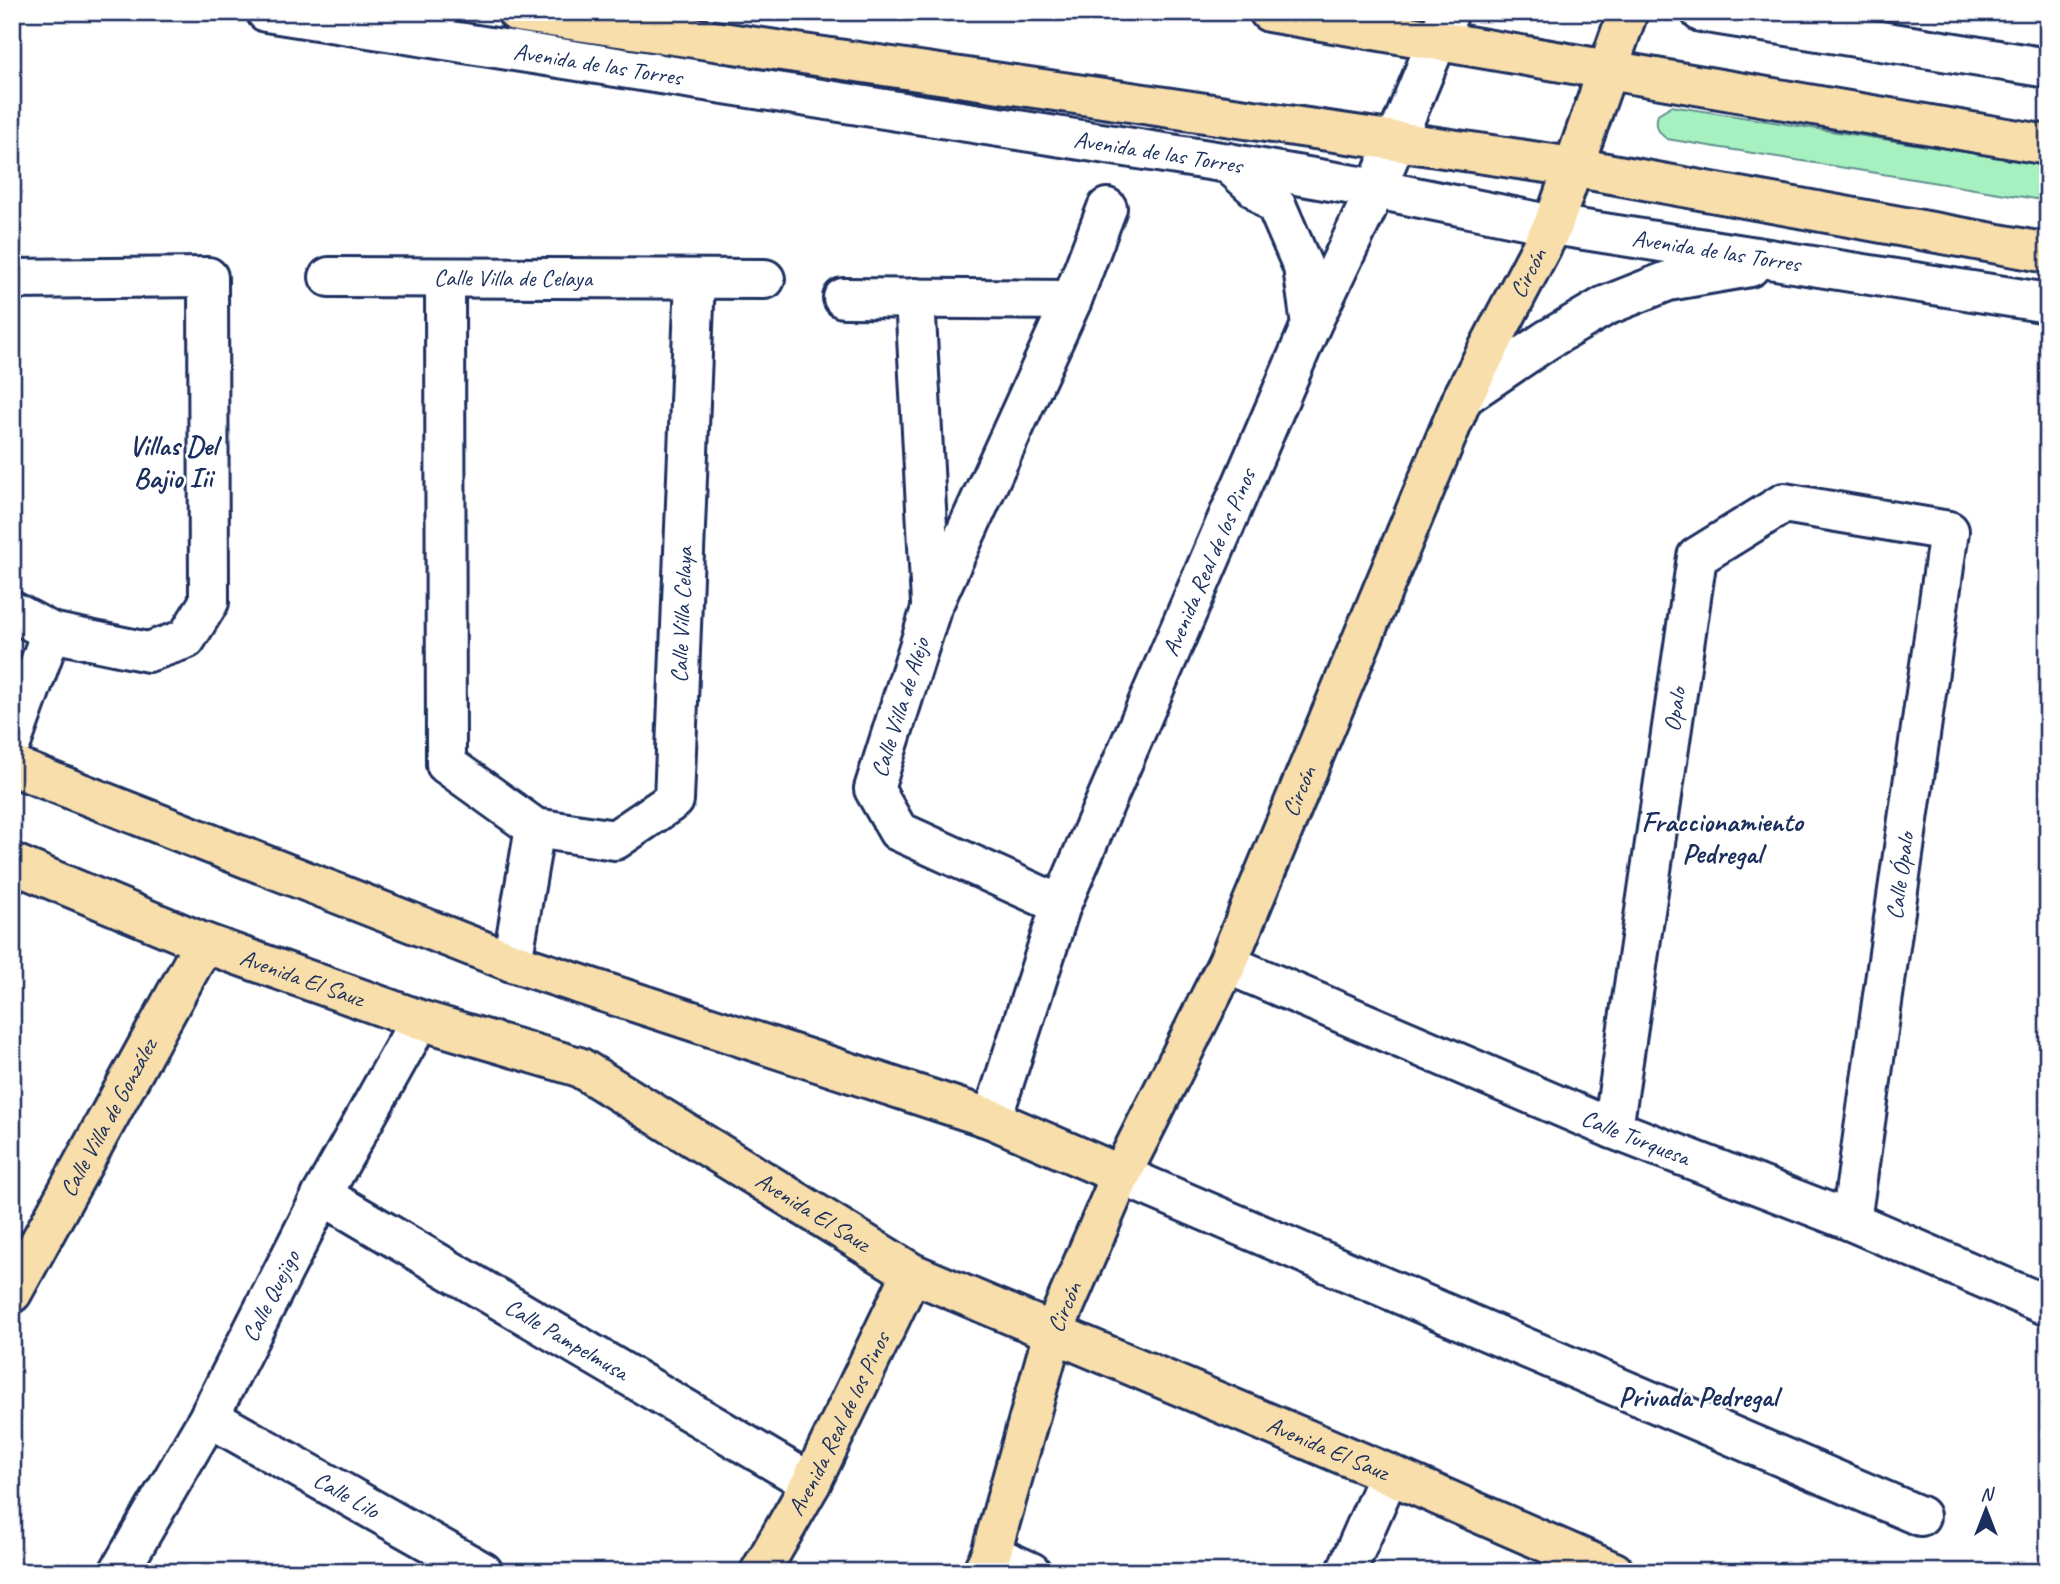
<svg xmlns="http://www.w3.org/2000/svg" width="2060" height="1584" font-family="Caveat,sans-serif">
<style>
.green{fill:#a7f1c0;stroke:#61908f;stroke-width:2}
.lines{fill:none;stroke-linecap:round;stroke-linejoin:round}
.minor-casing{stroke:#1b2f5e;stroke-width:44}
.major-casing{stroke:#1b2f5e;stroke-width:44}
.minor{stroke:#fff;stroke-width:38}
.major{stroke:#f8deab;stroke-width:38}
.labels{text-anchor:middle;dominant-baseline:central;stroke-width:5;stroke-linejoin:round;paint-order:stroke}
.street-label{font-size:24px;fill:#1b2f5e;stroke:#fff}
.quarter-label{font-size:28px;font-weight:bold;fill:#1b2f5e;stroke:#fff}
</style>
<rect width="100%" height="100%" fill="#fff"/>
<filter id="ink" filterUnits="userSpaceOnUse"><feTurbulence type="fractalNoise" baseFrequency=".0143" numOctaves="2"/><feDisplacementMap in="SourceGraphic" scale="14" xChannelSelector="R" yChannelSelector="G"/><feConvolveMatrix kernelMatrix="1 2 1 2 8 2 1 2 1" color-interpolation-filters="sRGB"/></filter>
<g filter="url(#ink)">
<path class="green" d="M 1671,106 L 2048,165 L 2048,201 L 1667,139 C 1657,132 1655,125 1658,114 Z"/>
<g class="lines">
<defs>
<g id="minor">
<path id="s1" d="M 266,12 L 1228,163 L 1376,189 L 1553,225 L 2048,303"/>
<path d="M 1701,12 L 2048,68"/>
<path d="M 1228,163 L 1277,207 L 1303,267 L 1311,325"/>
<path id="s2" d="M 329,277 L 765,279"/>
<path id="s3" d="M 445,278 L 446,764 L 535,828 L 615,840 L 674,800 L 695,279"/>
<path d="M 12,279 L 208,277 L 209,602 L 186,639 L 148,652 L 51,632 L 12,611"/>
<path d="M 843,298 L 1072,300"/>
<path d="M 915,298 L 931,603"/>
<path d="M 1463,397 L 1547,340 L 1605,306 L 1668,281 L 1750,267"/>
<path d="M 12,741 L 51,632"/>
<path id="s4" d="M 1061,905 L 898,831 L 874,789 L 931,609 L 1072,300 L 1107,208"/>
<path d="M 512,962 L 535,828"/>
<path id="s5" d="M 1227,964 L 1613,1129 L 1851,1221 L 2048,1306"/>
<path id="s6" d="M 992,1119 L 1061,905 L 1311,325 L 1376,189 L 1449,12"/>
<path id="s7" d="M 1613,1129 L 1697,557 L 1784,503 L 1949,531 L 1851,1221"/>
<path d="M 1121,1175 L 1920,1516"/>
<path id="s8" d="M 322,1195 L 811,1483"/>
<path id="s9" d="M 209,1417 L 483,1572"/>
<path d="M 991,1554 L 1031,1572"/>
<path id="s10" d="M 119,1572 L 209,1417 L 322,1195 L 420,1020"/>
<path d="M 1346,1572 L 1389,1474"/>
</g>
<g id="major">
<path d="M 517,12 L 1573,167 L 2048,253"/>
<path d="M 1269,12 L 2048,145"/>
<path d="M 12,766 L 512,962 L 992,1119 L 1121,1175"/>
<path id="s11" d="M 12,863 L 204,943 L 420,1020 L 579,1067 L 912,1273 L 1389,1474 L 1614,1572"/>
<path id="s12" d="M 12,1293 L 204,943"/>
<path id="s13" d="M 760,1572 L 811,1483 L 912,1273"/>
<path id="s14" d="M 982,1572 L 991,1554 L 1053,1333 L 1121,1175 L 1227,964 L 1463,397 L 1553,225 L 1628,12"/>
</g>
</defs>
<use href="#minor" class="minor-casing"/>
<use href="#major" class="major-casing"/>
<use href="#minor" class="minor"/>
<use href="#major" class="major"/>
</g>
</g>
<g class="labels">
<g class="street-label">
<text stroke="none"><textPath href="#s1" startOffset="336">Avenida de las Torres</textPath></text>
<text stroke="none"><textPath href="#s1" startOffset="903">Avenida de las Torres</textPath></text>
<text stroke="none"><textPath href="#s1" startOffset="1470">Avenida de las Torres</textPath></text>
<text stroke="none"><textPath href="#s14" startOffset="1412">Circón</textPath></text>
<text stroke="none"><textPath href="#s2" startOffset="184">Calle Villa de Celaya</textPath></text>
<text stroke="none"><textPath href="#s6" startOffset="598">Avenida Real de los Pinos</textPath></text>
<text stroke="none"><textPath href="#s3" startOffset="933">Calle Villa Celaya</textPath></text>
<text stroke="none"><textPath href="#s4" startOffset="313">Calle Villa de Alejo</textPath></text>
<text stroke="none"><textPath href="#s7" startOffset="424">Opalo</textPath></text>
<text stroke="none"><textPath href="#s14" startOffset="845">Circón</textPath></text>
<text transform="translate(1900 876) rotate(-82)">Calle Ópalo</text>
<text stroke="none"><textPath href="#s11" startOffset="312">Avenida El Sauz</textPath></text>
<text stroke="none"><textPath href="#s12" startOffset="200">Calle Villa de González</textPath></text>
<text stroke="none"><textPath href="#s5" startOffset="444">Calle Turquesa</textPath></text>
<text stroke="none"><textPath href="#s11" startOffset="878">Avenida El Sauz</textPath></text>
<text stroke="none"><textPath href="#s10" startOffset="315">Calle Quejigo</textPath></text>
<text stroke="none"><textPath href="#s14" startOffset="278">Circón</textPath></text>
<text stroke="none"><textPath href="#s8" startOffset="284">Calle Pampelmusa</textPath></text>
<text stroke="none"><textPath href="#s13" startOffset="168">Avenida Real de los Pinos</textPath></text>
<text stroke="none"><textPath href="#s11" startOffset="1446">Avenida El Sauz</textPath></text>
<text stroke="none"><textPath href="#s9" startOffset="158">Calle Lilo</textPath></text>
</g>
<g class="quarter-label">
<text x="173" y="445">Villas Del<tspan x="173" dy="32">Bajio Iii</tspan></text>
<text x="1722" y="821">Fraccionamiento<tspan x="1722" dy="32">Pedregal</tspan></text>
<text x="1698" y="1396">Privada Pedregal</text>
</g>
</g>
<rect width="2060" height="1584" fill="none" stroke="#fff" stroke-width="42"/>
<rect x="21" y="21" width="2018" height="1542" fill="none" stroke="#1b2f5e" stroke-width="2.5" filter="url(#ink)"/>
<g transform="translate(1986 1510)" stroke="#ffffff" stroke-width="5" paint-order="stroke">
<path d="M0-5L12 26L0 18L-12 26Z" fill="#1b2f5e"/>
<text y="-10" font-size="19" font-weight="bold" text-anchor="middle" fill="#1b2f5e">N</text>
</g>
</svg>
